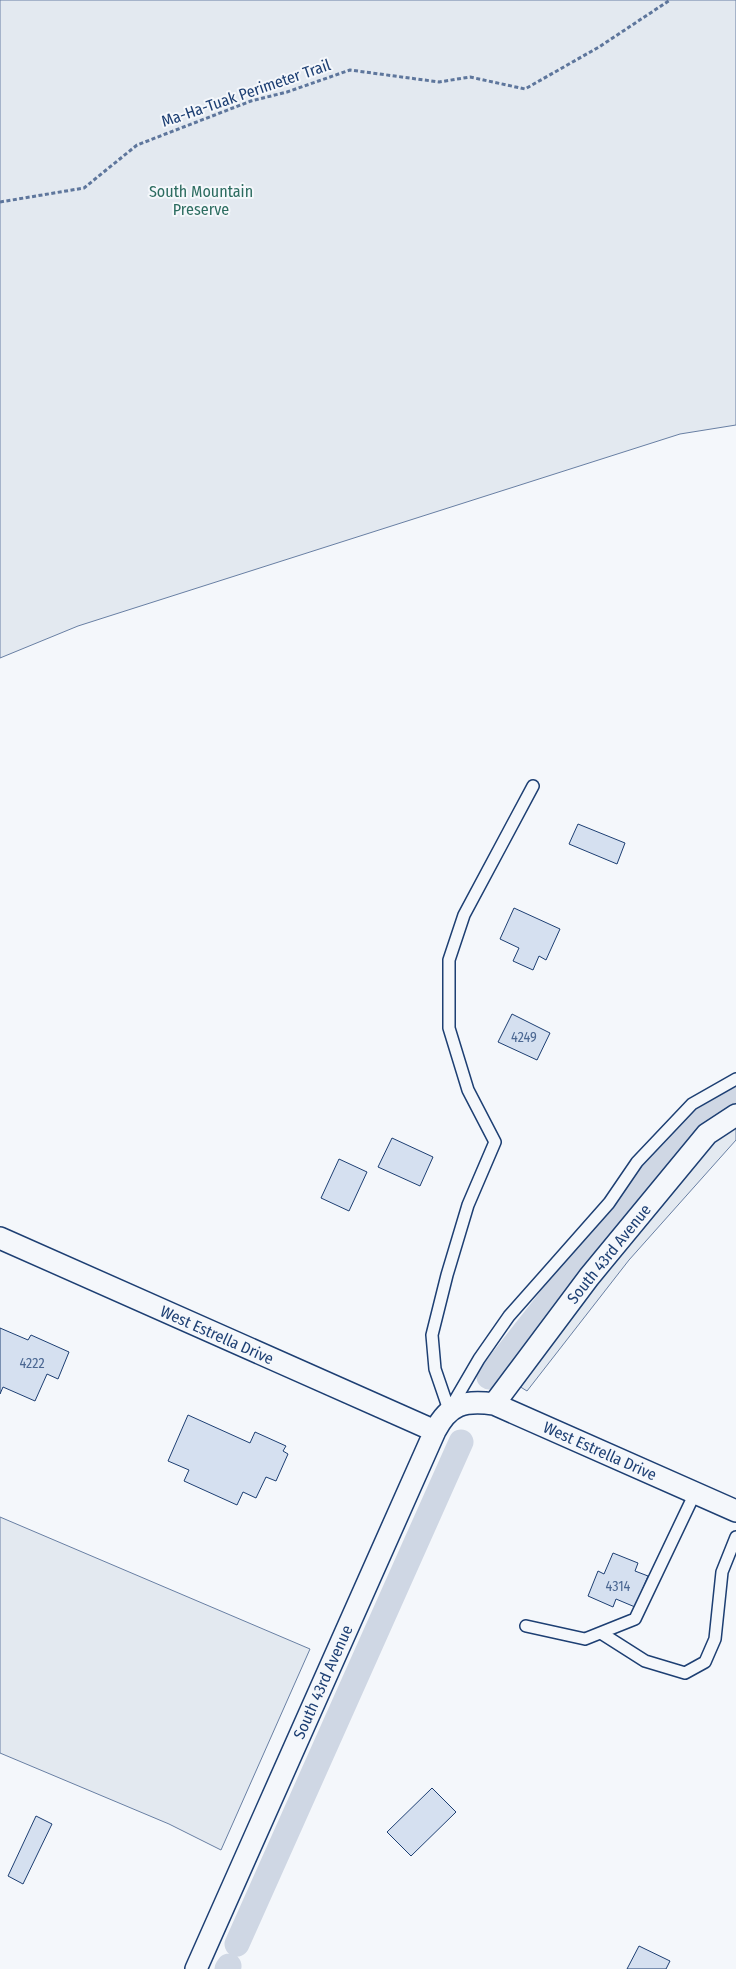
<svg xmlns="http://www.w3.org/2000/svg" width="736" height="1969" font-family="'Fira Sans Condensed',sans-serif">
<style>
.green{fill:#e3e9f0;stroke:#687fa3}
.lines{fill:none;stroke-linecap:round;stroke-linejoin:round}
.canal{stroke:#cfd7e4;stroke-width:25}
.building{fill:#d5e0f0;stroke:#1d3f73}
.service-casing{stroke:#1d3f73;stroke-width:14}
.minor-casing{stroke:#1d3f73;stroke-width:24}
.path{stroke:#5e769c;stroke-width:3;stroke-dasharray:4 2.5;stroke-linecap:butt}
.service{stroke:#f4f7fb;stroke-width:11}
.minor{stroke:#f4f7fb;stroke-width:21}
.labels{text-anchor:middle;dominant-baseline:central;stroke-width:4;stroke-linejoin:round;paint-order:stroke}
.number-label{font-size:14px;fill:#4b6792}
.street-label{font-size:16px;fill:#1d3f73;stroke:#f4f7fb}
.park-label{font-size:16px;fill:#2c6c60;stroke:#f4f7fb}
</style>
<rect width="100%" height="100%" fill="#f4f7fb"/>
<path class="green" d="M 0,0 L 736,0 L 736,425 L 680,434 L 78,626 L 0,658 Z
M 736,1124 L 736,1140 L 629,1260 L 527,1391 L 514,1383 L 719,1134 Z
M 0,1517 L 310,1649 L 221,1850 L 169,1824 L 0,1753 Z"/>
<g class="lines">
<path class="canal" d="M 489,1377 L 639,1186 L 675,1144 L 702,1119 L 736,1096
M 237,1944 L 461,1442
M 227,1969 L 229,1966"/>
</g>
<path class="building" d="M 578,824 L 625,843 L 617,864 L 569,844 Z
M 514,908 L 560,929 L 546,960 L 539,956 L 533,970 L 513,961 L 519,948 L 500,939 Z
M 512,1014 L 550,1033 L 537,1060 L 498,1042 Z
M 392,1138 L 433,1157 L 420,1186 L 378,1167 Z
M 339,1159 L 367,1172 L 349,1211 L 321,1198 Z
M 0,1328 L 28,1340 L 31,1335 L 69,1352 L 58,1379 L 47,1374 L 35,1401 L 3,1387 L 0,1394 Z
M 188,1415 L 250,1443 L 255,1432 L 286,1446 L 283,1451 L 288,1454 L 276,1481 L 266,1477 L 256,1498 L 243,1492 L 237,1505 L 184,1481 L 189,1470 L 168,1461 Z
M 613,1553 L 638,1563 L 635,1571 L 648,1576 L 635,1607 L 616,1599 L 613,1607 L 588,1596 L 598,1571 L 604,1574 Z
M 432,1788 L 456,1812 L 411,1856 L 387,1832 Z
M 36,1816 L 52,1824 L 23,1884 L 8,1876 Z
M 639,1946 L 670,1961 L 666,1969 L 627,1969 Z"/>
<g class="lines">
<defs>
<path id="service" d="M 451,1407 L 479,1359 L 509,1316 L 609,1203 L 637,1162 L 692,1104 L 736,1079
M 449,1410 L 435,1369 L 432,1335 L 447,1275 L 468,1205 L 495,1142 L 468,1090 L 449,1028 L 449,960 L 464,915 L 533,786
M 526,1626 L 585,1639 L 635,1619 L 695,1493
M 601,1633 L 645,1661 L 685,1673 L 705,1662 L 715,1639 L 722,1572 L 736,1537"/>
<path id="minor" d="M 0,1238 L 435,1431
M 494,1404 L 589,1277 L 707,1134 L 736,1115
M 196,1969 L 435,1431 C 449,1404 464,1400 494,1404 L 736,1511"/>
</defs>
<use href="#service" class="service-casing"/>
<use href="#minor" class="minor-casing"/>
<path class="path" d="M 0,202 L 84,188 L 137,145 L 251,101 L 287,92 L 350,70 L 439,82 L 470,77 L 525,89 L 599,47 L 670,0"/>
<use href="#service" class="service"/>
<use href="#minor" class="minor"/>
</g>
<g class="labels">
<g class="number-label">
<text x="524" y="1037">4249</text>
<text x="32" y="1363">4222</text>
<text x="618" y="1586">4314</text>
</g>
<g class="street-label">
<text transform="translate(246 93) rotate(-19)">Ma-Ha-Tuak Perimeter Trail</text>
<text transform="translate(609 1254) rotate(-51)">South 43rd Avenue</text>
<text transform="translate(217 1335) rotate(24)">West Estrella Drive</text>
<text transform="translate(600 1451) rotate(24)">West Estrella Drive</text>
<text transform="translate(323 1682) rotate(-66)">South 43rd Avenue</text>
</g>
<g class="park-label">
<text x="201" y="191">South Mountain<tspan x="201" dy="18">Preserve</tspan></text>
</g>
</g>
</svg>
